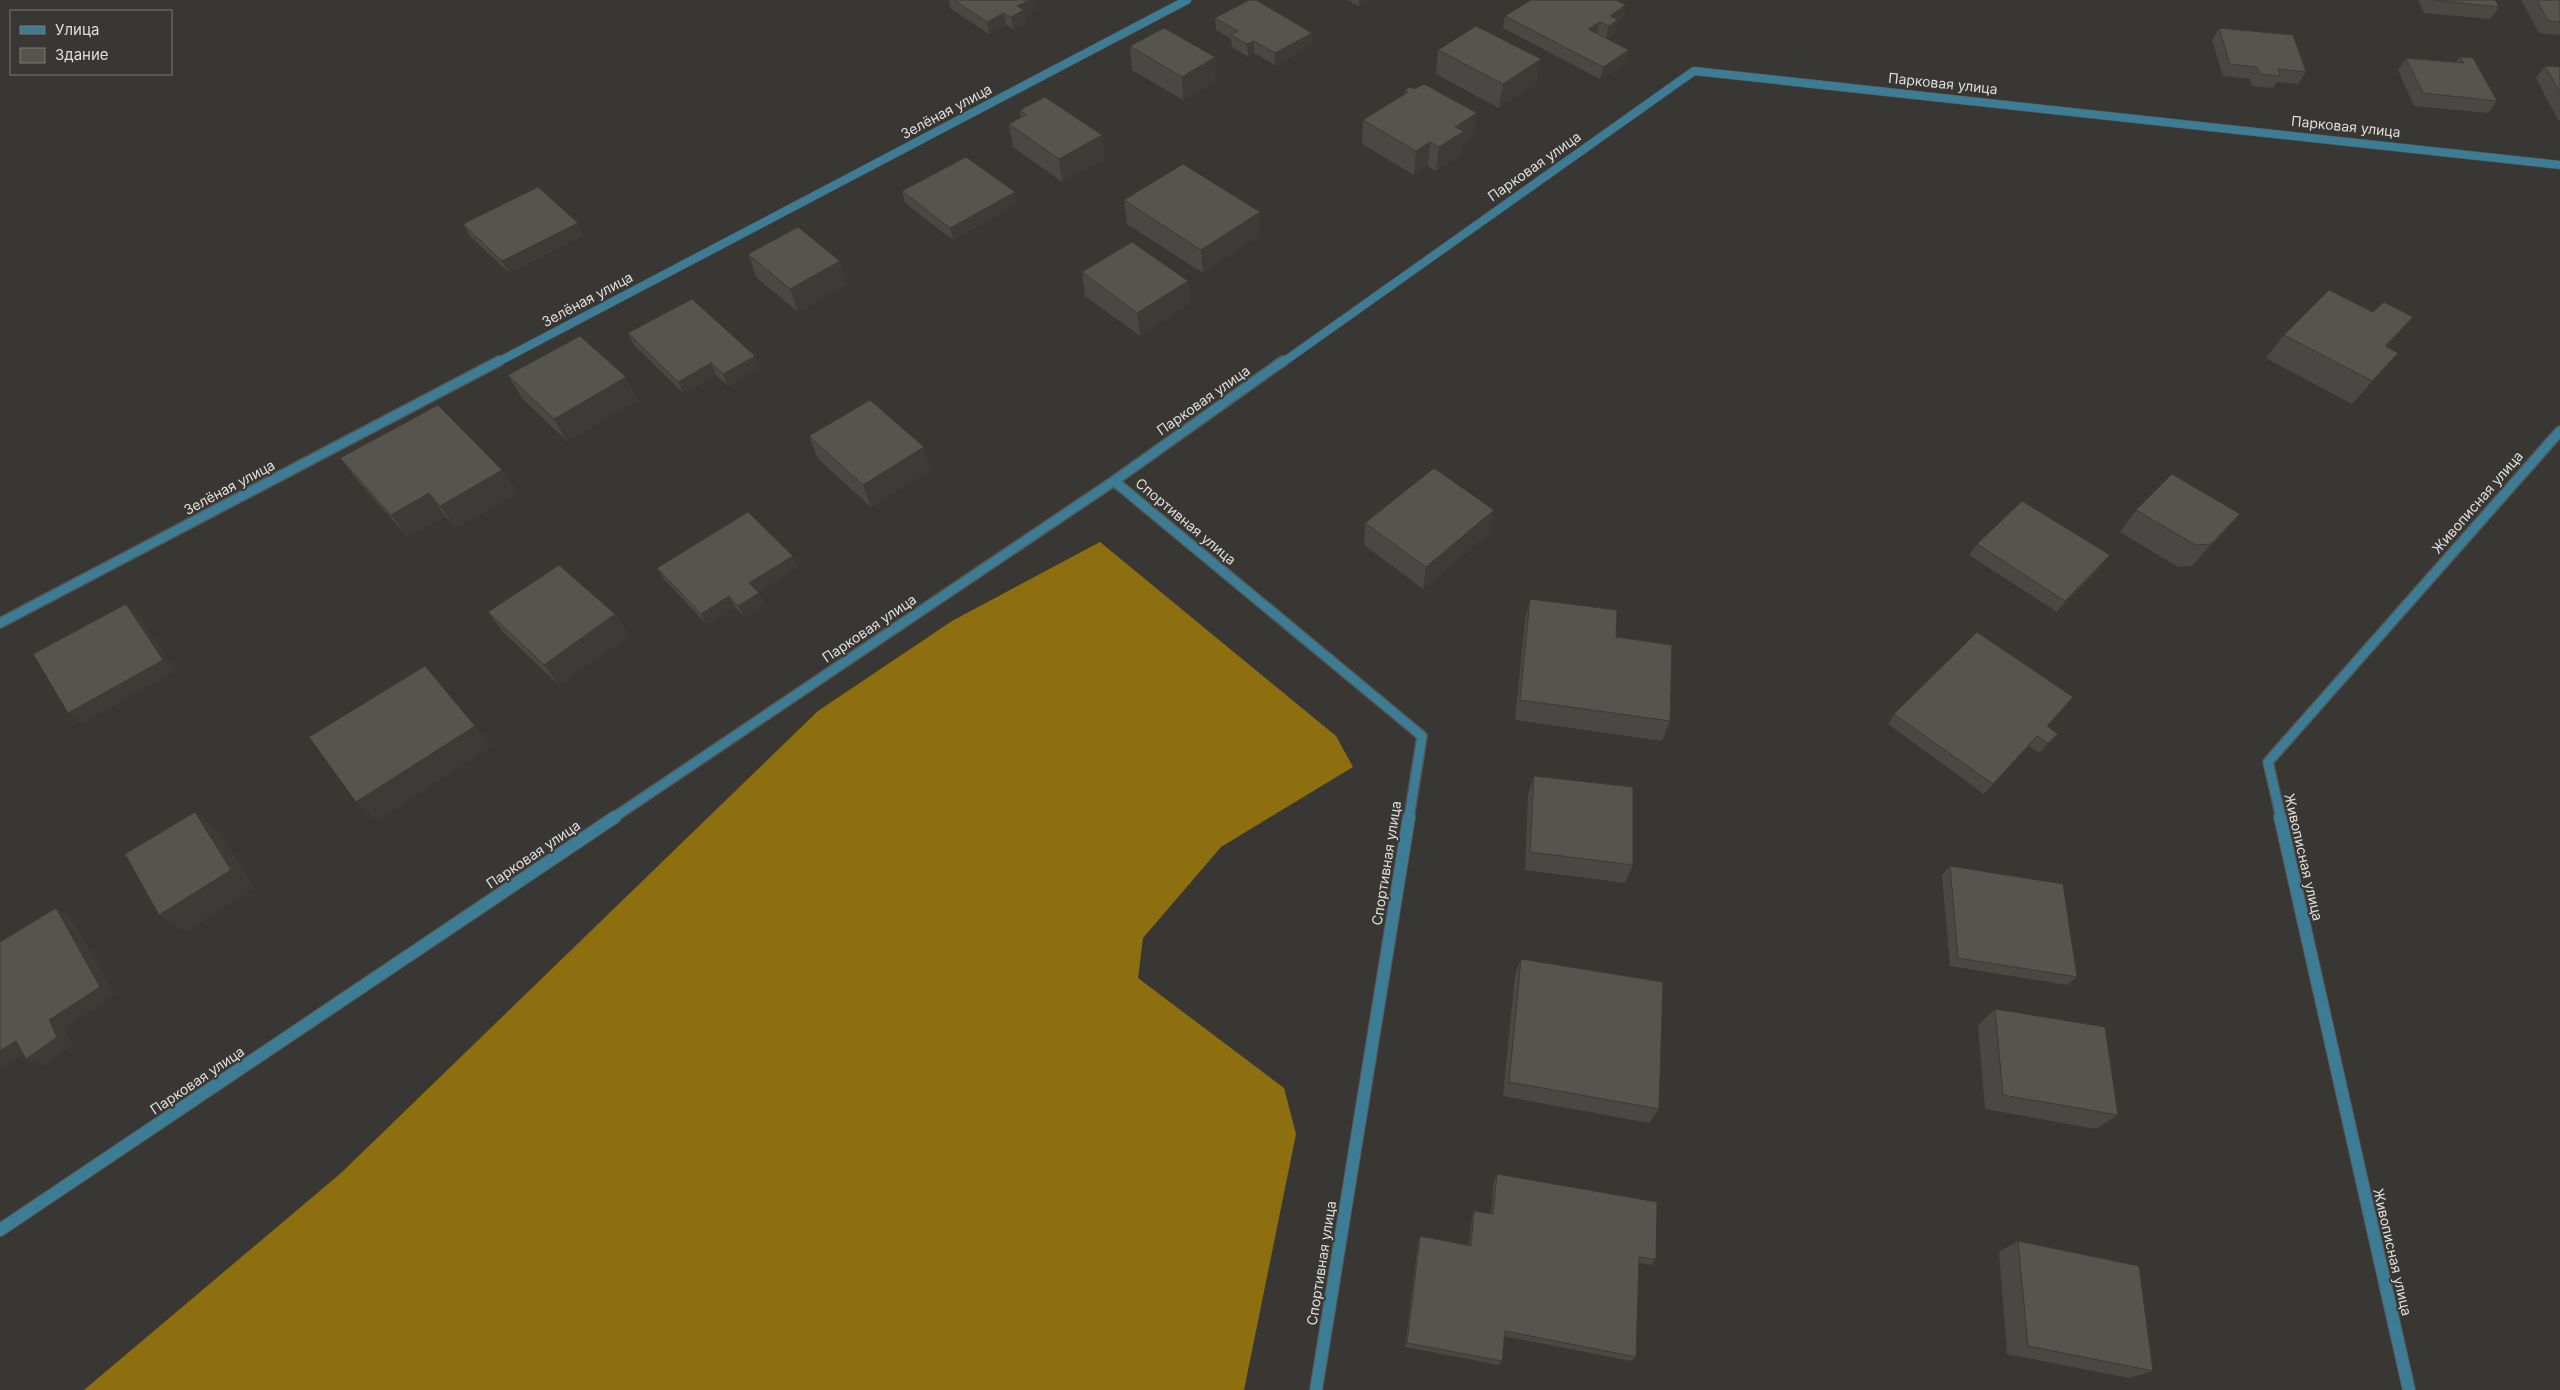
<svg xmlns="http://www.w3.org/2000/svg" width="2560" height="1390" font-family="Inter,sans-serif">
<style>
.forest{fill:#8d6f0f}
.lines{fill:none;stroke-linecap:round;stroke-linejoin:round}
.minor-far2-casing{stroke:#575551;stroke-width:9}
.minor-far1-casing{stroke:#575551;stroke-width:12}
.minor-casing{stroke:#575551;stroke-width:14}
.minor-far2{stroke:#3c7c95;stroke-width:8}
.minor-far1{stroke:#3c7c95;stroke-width:9}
.minor{stroke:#3c7c95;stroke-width:12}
.wall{fill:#4a4844}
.shaded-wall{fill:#3c3b37}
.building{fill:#56544f;stroke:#3c3b37}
.labels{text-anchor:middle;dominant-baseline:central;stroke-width:4;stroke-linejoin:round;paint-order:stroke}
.street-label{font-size:14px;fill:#dfdedc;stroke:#393733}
</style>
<rect width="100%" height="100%" fill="#393733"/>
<path class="forest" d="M 1100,542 L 1336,736 L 1353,767 L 1221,847 L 1143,938 L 1138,978 L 1284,1088 L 1296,1134 L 1244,1390 L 84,1390 L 341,1173 L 818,711 L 952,621 Z"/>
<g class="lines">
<defs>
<path id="minor-far2" d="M 496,363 L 1187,0
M 1282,363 L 1694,71 L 2560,165"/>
<path id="minor-far1" d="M 1114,481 L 1422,736 L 1409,818
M 0,623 L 499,361
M 613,818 L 1114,481 L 1283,361
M 2281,818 L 2268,762 L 2560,431"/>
<path id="minor" d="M 2280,817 L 2409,1390
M 0,1230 L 615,817
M 1316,1390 L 1409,817"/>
</defs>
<use href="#minor-far2" class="minor-far2-casing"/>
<use href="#minor-far1" class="minor-far1-casing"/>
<use href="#minor" class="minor-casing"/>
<use href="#minor-far2" class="minor-far2"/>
<use href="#minor-far1" class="minor-far1"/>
<use href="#minor" class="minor"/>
</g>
<path class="wall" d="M 949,0 L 1034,0 L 1035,10 L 1025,16 L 1026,23 L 1013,29 L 1006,25 L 989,34 L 950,8 Z
M 1347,0 L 1369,0 L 1359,6 Z
M 2418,0 L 2495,0 L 2499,7 L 2490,19 L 2424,13 Z
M 2521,0 L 2560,0 L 2560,35 L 2539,33 Z
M 1505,16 L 1624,17 L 1618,21 L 1616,32 L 1607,38 L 1627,62 L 1600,79 L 1503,28 Z
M 1215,18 L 1312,33 L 1312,45 L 1275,65 L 1254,53 L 1248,57 L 1232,47 L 1231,39 L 1216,30 Z
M 2219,28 L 2306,72 L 2298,84 L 2277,82 L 2273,88 L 2252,86 L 2250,79 L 2223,76 L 2212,40 Z
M 1130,46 L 1216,81 L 1183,100 L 1132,70 Z
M 1438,50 L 1537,83 L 1499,108 L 1436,74 Z
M 2460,57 L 2497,101 L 2488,113 L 2414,106 L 2398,70 L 2406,58 L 2456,62 Z
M 2545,66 L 2560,67 L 2560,120 L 2558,120 L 2536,78 Z
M 1415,89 L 1477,113 L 1474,136 L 1462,144 L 1461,155 L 1436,171 L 1428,166 L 1414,175 L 1362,144 L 1363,120 L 1405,94 L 1405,90 Z
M 1020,110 L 1102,135 L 1104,159 L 1062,182 L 1013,147 L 1009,124 L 1021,117 Z
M 902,191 L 1015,192 L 1017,204 L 953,240 L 905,203 Z
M 1124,200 L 1260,235 L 1203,273 L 1127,224 Z
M 463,224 L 584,235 L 509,273 L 470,236 Z
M 748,254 L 848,284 L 798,312 L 757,278 Z
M 1082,272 L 1188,281 L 1189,304 L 1140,336 L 1085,296 Z
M 2373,312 L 2413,317 L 2387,347 L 2378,376 L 2352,404 L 2266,358 L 2284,335 Z
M 628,333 L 755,356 L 760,368 L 728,386 L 716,375 L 683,393 L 634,345 Z
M 508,375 L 638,400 L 567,441 L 522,398 Z
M 809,436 L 931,469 L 871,507 L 818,459 Z
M 340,458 L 502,470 L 517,492 L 456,528 L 445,516 L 408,537 L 358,481 Z
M 2136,510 L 2240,514 L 2221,536 L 2192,566 L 2178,567 L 2120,532 Z
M 1365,523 L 1490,532 L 1423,589 L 1364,545 Z
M 1977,544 L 2101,567 L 2057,612 L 1969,555 Z
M 798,567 L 758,592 L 764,604 L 744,617 L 735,607 L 707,625 L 664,579 L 657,568 Z
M 1530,599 L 1616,637 L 1670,721 L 1662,741 L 1515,720 L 1525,620 Z
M 488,612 L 615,614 L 629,636 L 559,685 L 504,633 Z
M 2073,697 L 2047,727 L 2049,744 L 2039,753 L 2029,746 L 1984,794 L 1888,724 L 1894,714 Z
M 1534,776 L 1633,865 L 1625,883 L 1525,870 L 1528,795 Z
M 1950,866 L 2077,977 L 2067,985 L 1950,966 L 1942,875 Z
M 1521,959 L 1659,1109 L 1649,1123 L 1503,1096 L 1515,975 Z
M 1995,1009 L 2118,1115 L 2096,1129 L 1985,1109 L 1978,1025 Z
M 1497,1174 L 1656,1259 L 1651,1265 L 1639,1263 L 1636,1357 L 1631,1361 L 1504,1336 L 1502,1361 L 1499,1365 L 1405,1347 L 1418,1242 L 1420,1236 L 1469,1245 L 1472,1217 L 1474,1211 L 1491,1214 L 1494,1180 Z
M 2018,1241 L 2153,1371 L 2129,1378 L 2007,1354 L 1999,1252 Z"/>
<path class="shaded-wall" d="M 1030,0 L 1034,0 L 1035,10 L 1025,16 L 1026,23 L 1013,29 L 1011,17 L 1017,6 Z
M 1359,0 L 1369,0 L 1359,6 Z
M 1626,5 L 1624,17 L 1618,21 L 1616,32 L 1606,38 L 1610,16 Z
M 1004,13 L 1006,25 L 989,34 L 987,22 Z
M 1600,22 L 1597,34 L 1588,29 Z
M 1312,33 L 1312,45 L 1275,65 L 1275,53 Z
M 1254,41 L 1254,53 L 1248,57 L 1247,44 Z
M 1629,50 L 1627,62 L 1600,79 L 1603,67 Z
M 1215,57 L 1216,81 L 1183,100 L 1182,77 Z
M 1541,59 L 1537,83 L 1499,108 L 1503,84 Z
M 1477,113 L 1474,136 L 1462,144 L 1461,155 L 1436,171 L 1439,147 L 1455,127 Z
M 1102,135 L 1104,159 L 1062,182 L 1059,159 Z
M 1430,142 L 1428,166 L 1414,175 L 1416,151 Z
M 1015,192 L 1017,204 L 953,240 L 950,228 Z
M 1260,212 L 1260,235 L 1203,273 L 1201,250 Z
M 578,223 L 584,235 L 509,273 L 502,261 Z
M 840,261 L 848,284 L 798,312 L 790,289 Z
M 1188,281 L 1189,304 L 1140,336 L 1137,313 Z
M 2413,317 L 2393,340 L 2365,369 L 2385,346 Z
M 2398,353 L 2378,376 L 2352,404 L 2372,381 Z
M 755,356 L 760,368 L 728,386 L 723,374 Z
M 711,363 L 716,375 L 683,393 L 678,382 Z
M 626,377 L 638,400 L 567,441 L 554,419 Z
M 924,447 L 931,469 L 871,507 L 863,485 Z
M 502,470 L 517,492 L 456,528 L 440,506 Z
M 429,493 L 445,516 L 408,537 L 391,515 Z
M 1494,510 L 1490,532 L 1423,589 L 1426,567 Z
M 2240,514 L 2221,536 L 2192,566 L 2211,544 Z
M 2110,555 L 2101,567 L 2057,612 L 2065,601 Z
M 793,556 L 798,567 L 755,594 L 749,583 Z
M 759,593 L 764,604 L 744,617 L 738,606 Z
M 729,596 L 735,607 L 707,625 L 701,614 Z
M 126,604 L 138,615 L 176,671 L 81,724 L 68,713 Z
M 615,614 L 629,636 L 559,685 L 544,665 Z
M 425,666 L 492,746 L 377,821 L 356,802 Z
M 2073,697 L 2065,708 L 2038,736 L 2047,726 Z
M 2058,734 L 2049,744 L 2039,753 L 2048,743 Z
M 2037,736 L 2029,746 L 1984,794 L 1993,784 Z
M 195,812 L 219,831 L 255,888 L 185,932 L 159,915 Z
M 56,908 L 71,917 L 115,995 L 64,1028 L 73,1045 L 42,1066 L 26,1059 L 49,1020 Z
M 16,1041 L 32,1049 L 0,1069 L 0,1051 Z"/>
<path class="building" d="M 954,0 L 1030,0 L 1017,6 L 1024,10 L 1011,17 L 1004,13 L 987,22 Z
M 1249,0 L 1256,0 L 1312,33 L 1275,53 L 1254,41 L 1247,44 L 1231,35 L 1238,31 L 1215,18 Z
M 1531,0 L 1616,0 L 1626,5 L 1610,16 L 1618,20 L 1609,26 L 1600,22 L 1588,29 L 1629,50 L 1603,67 L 1505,16 Z
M 2433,0 L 2495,0 L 2499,7 Z
M 2537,0 L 2560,0 L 2560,22 L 2548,21 Z
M 1476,26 L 1541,59 L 1503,84 L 1438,50 Z
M 1164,28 L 1215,57 L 1182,77 L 1130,46 Z
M 2219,28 L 2293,35 L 2306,72 L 2278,69 L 2280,76 L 2260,74 L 2257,67 L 2230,64 Z
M 2460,57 L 2473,58 L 2497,101 L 2423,93 L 2406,58 L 2464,63 Z
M 2545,66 L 2560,67 L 2560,92 Z
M 1424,84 L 1477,113 L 1455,127 L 1464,131 L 1439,147 L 1430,142 L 1416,151 L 1363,120 L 1408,92 L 1405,90 L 1410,87 L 1415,89 Z
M 1045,97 L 1102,135 L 1059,159 L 1009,124 L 1026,115 L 1020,110 Z
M 966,157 L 1015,192 L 950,228 L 902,191 Z
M 1183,164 L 1260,212 L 1201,250 L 1124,200 Z
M 538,187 L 578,223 L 502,261 L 463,224 Z
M 798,227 L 840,261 L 790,289 L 748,254 Z
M 1132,242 L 1188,281 L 1137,313 L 1082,272 Z
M 2329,290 L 2373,312 L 2384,302 L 2413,317 L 2385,346 L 2398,353 L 2372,381 L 2284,335 Z
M 692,299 L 755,356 L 723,374 L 711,363 L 678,382 L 628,333 Z
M 580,336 L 626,377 L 554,419 L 508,375 Z
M 870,400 L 924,447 L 863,485 L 809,436 Z
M 438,405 L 502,470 L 440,506 L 429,493 L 391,515 L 340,458 Z
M 1434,468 L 1494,510 L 1426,567 L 1365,523 Z
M 2172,474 L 2240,514 L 2211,544 L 2196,545 L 2136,510 Z
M 2022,501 L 2110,555 L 2065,601 L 1977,544 Z
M 748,512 L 793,556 L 749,583 L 759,593 L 738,606 L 729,596 L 701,614 L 657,568 Z
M 559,565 L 615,614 L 544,665 L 488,612 Z
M 1530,599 L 1617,610 L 1616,637 L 1672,645 L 1670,721 L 1520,700 Z
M 126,604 L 163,660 L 68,713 L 33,654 Z
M 1977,632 L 2073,697 L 2047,726 L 2058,734 L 2048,743 L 2037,736 L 1993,784 L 1894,714 Z
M 425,666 L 475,726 L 356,802 L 309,737 Z
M 1534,776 L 1633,787 L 1633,865 L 1530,852 Z
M 195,812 L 231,870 L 159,915 L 125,854 Z
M 1950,866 L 2063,884 L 2077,977 L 1958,958 Z
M 56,908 L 100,987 L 49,1020 L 57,1037 L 26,1059 L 16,1041 L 0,1051 L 0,942 Z
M 1521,959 L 1663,982 L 1659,1109 L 1509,1082 Z
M 1995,1009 L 2105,1027 L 2118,1115 L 2003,1095 Z
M 1497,1174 L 1657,1202 L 1656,1259 L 1639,1257 L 1636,1357 L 1505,1331 L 1502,1361 L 1407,1343 L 1420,1236 L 1471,1246 L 1474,1211 L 1493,1214 Z
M 2018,1241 L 2139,1266 L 2153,1371 L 2028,1346 Z"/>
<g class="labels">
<g class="street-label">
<text transform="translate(1943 83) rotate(6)">Парковая улица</text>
<text transform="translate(946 111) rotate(-28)">Зелёная улица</text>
<text transform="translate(2346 126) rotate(6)">Парковая улица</text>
<text transform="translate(1534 166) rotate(-35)">Парковая улица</text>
<text transform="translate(587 299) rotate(-28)">Зелёная улица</text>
<text transform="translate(1203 400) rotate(-35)">Парковая улица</text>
<text transform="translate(229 487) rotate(-28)">Зелёная улица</text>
<text transform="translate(2477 502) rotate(-49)">Живописная улица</text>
<text transform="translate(1186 521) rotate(40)">Спортивная улица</text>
<text transform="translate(869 628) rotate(-34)">Парковая улица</text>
<text transform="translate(533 854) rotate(-34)">Парковая улица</text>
<text transform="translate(2304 857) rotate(77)">Живописная улица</text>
<text transform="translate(1386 863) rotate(-81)">Спортивная улица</text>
<text transform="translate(197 1080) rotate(-34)">Парковая улица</text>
<text transform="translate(2393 1252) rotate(77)">Живописная улица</text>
<text transform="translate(1321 1263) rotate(-81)">Спортивная улица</text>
</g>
</g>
<rect x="10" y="10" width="162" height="65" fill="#393733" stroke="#7b7a77"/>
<rect x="20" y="26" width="25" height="8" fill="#3c7c95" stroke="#7b7a77"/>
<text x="55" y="35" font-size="15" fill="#dfdedc">Улица</text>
<rect x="20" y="48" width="25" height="15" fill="#56544f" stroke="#7b7a77"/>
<text x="55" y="60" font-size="15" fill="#dfdedc">Здание</text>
</svg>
